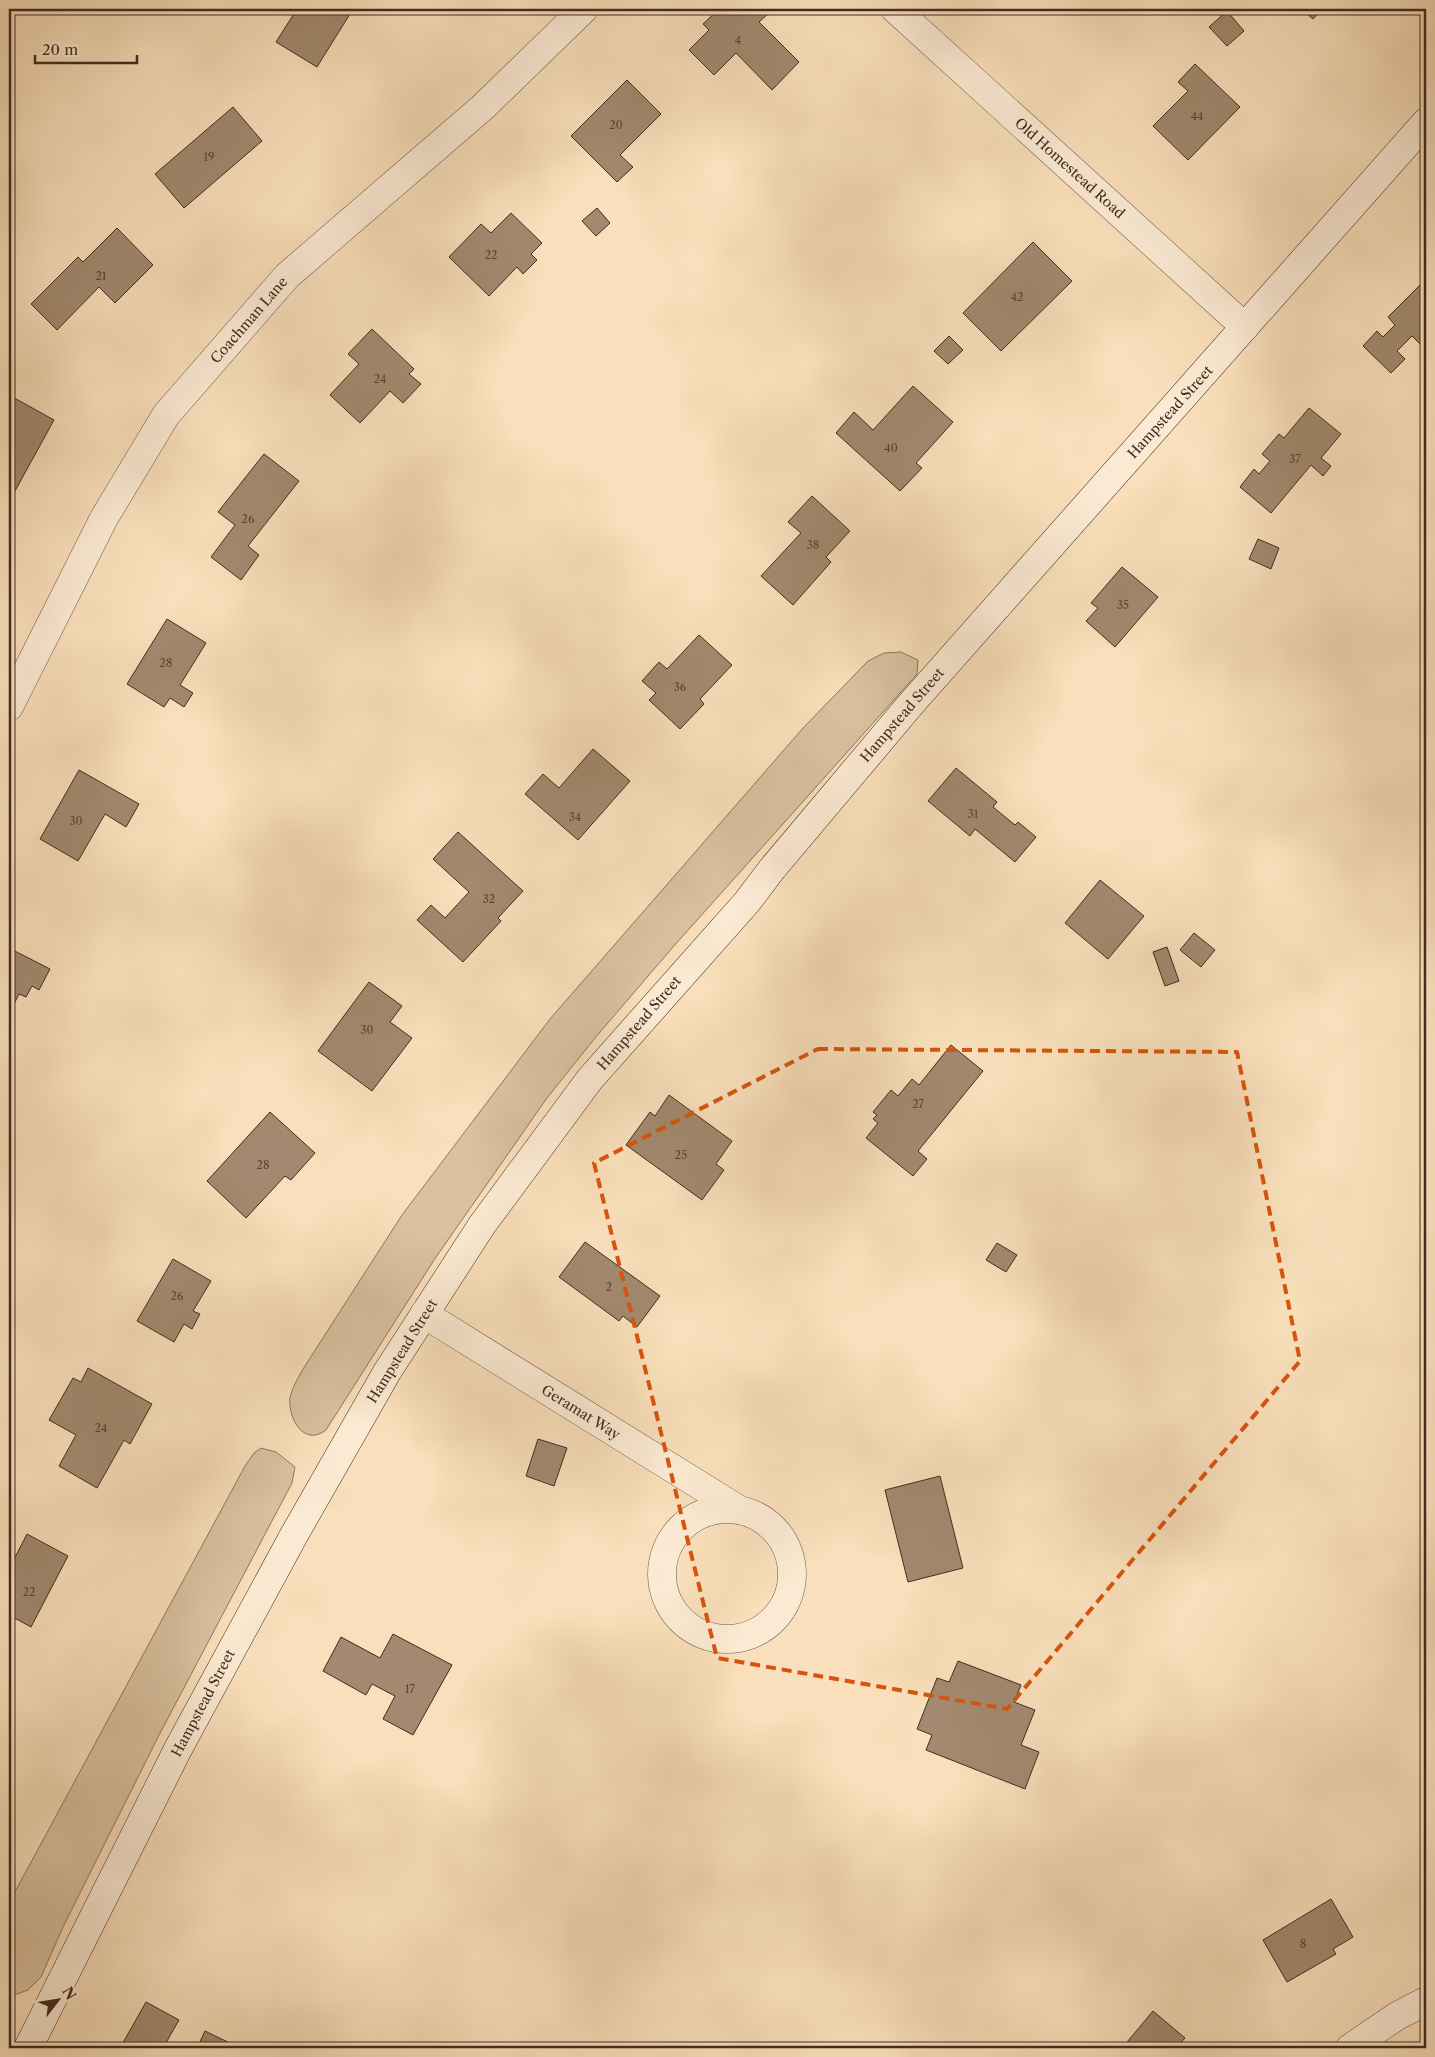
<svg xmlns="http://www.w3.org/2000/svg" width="1435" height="2057" font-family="'Libre Caslon Text',serif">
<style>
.green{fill:#dac1a0;stroke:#8e765e}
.building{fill:#a2896f;stroke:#432c1d}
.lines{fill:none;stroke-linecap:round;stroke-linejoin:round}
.minor-casing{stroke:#705944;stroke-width:29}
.secondary-casing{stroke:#432c1d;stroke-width:29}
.minor{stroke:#fbead3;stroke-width:28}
.secondary{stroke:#fbead3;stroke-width:28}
.marked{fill:none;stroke:#d8540e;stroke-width:4;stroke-dasharray:10 6;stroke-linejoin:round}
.labels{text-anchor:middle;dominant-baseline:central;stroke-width:4.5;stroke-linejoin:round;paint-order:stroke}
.number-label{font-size:11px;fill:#5b4332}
.street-label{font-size:14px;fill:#432c1d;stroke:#fbead3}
</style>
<rect width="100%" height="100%" fill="#f9dfbb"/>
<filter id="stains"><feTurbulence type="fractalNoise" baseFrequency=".004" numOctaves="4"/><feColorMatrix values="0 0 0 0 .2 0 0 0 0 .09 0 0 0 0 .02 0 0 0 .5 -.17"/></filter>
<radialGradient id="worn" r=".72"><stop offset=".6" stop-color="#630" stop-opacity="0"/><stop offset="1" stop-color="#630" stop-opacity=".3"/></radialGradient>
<path class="green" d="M 901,652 L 918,660 L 917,674 L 673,947 L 595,1038 L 547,1098 L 434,1260 L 326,1430 C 304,1447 288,1419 290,1398 C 292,1388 298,1378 303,1369 L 402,1215 L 550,1019 L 804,727 L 868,661 L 884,653 Z
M 261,1448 L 276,1452 L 295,1467 L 292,1483 L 158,1737 L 63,1927 L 41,1977 L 28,1990 L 9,1997 L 9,1903 L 245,1466 L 254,1453 Z"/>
<path class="building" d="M 297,9 L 353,9 L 317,67 L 276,42 Z
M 719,9 L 767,9 L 770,12 L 759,22 L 799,62 L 772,90 L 736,53 L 714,75 L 689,50 L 709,30 L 703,24 Z
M 1301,9 L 1322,9 L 1313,19 Z
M 1227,11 L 1244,31 L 1227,46 L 1209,27 Z
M 1195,64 L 1240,107 L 1188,160 L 1153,126 L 1188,91 L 1178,82 Z
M 627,80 L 661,114 L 620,155 L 633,167 L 617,182 L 571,136 Z
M 233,107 L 262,141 L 184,208 L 155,174 Z
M 597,208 L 610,223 L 596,236 L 582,221 Z
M 511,213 L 542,243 L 531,254 L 537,260 L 523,274 L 517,267 L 489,296 L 449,257 L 481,224 L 491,233 Z
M 117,228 L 153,265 L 115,303 L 99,287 L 57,330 L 31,304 L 78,257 L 83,262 Z
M 1033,242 L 1072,281 L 1001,351 L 963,313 Z
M 1426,279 L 1426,338 L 1420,344 L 1412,336 L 1397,351 L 1405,359 L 1391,373 L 1363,346 L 1377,331 L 1383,337 L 1395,325 L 1388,317 Z
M 372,329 L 414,369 L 409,374 L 421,384 L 403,403 L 390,391 L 360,423 L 330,395 L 359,364 L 348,354 Z
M 949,336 L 963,350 L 948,364 L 934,351 Z
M 913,386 L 953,422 L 916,463 L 922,468 L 900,491 L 836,433 L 854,412 L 873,430 Z
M 9,395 L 54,420 L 15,491 L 9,487 Z
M 1309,408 L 1341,434 L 1321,458 L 1331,466 L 1323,476 L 1311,465 L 1271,513 L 1240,487 L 1254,469 L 1259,474 L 1270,461 L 1262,454 L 1279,434 L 1284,438 Z
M 264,454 L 299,481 L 248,546 L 259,555 L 241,580 L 211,557 L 235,525 L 218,512 Z
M 812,496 L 850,531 L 826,557 L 831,562 L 793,605 L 761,576 L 801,533 L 788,522 Z
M 1258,539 L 1279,548 L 1271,569 L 1249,559 Z
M 1122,567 L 1158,597 L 1115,647 L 1086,621 L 1098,608 L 1091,603 Z
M 167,619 L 206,643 L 180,685 L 193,693 L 184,707 L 170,698 L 164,707 L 127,684 Z
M 699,635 L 732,665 L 700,699 L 704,704 L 680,729 L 649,700 L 656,693 L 642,681 L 659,662 L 667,669 Z
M 593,749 L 630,781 L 578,840 L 525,794 L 543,774 L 559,788 Z
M 956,768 L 997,802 L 993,807 L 1015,825 L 1018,822 L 1036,837 L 1015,862 L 975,829 L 970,836 L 928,801 Z
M 79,770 L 139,804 L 126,827 L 105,814 L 78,861 L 40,839 Z
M 458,832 L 523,891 L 498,918 L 501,921 L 463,962 L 417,920 L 431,905 L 445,918 L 469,892 L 433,859 Z
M 1100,880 L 1144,916 L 1108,959 L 1065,923 Z
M 1194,933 L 1215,950 L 1201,967 L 1180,950 Z
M 1167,947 L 1179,981 L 1165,986 L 1153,952 Z
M 9,948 L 50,969 L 39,990 L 32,986 L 26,997 L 19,994 L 9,1014 Z
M 369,982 L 402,1006 L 390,1022 L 412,1038 L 372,1091 L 318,1051 Z
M 951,1045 L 983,1071 L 918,1151 L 927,1159 L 913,1176 L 866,1138 L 878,1123 L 873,1119 L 877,1115 L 873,1112 L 891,1090 L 898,1096 L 912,1079 L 919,1085 Z
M 669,1095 L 732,1141 L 716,1164 L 724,1170 L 702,1200 L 626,1145 L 650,1112 L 655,1116 Z
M 270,1112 L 315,1153 L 291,1180 L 285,1176 L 246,1218 L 207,1181 Z
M 585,1242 L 660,1296 L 637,1327 L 623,1316 L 619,1321 L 559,1277 Z
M 997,1243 L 1017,1255 L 1006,1272 L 986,1260 Z
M 173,1259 L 211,1281 L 193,1311 L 200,1314 L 192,1329 L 184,1324 L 174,1342 L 137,1321 Z
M 88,1368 L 152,1404 L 130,1444 L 124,1440 L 97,1488 L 59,1466 L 76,1435 L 49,1420 L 73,1378 L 81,1382 Z
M 538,1439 L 567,1448 L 554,1486 L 526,1476 Z
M 940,1476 L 963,1568 L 908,1582 L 885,1490 Z
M 27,1534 L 68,1556 L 31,1627 L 9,1615 L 9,1569 Z
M 393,1634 L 452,1665 L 413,1735 L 383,1719 L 395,1696 L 372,1684 L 366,1695 L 323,1671 L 341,1637 L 380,1658 Z
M 958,1661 L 1021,1685 L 1014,1702 L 1035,1710 L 1021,1745 L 1039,1752 L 1025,1789 L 926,1750 L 932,1735 L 917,1729 L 937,1678 L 949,1682 Z
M 1331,1899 L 1353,1937 L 1333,1949 L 1336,1954 L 1287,1982 L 1263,1940 Z
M 146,2002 L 179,2020 L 163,2048 L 120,2048 Z
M 1153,2011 L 1185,2038 L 1176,2048 L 1122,2048 Z
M 205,2031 L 240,2048 L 197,2048 Z"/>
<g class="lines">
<defs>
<path id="minor" d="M 895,9 L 1245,327
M 9,707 L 104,518 L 166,415 L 287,276 L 483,107 L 584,9
M 424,1314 L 738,1509
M662 1574a65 65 0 1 1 130 0a65 65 0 1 1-130 0Z
M 1350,2048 L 1397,2016 L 1426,2001"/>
<path id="secondary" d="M 28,2048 L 178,1749 L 294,1535 L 387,1372 L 482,1225 L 590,1079 L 747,902 L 772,869 L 910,705 L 1426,122"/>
</defs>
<use href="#minor" class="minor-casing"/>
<use href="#secondary" class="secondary-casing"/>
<use href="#minor" class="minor"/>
<use href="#secondary" class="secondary"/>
</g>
<path class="marked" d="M 818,1049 L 1237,1052 L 1300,1361 L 1007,1709 L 717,1658 L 594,1163 Z"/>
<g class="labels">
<g class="number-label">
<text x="738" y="40">4</text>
<text x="1197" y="116">44</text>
<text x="616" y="125">20</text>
<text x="209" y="157">19</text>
<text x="491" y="255">22</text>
<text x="101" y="276">21</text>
<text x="1017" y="297">42</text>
<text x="380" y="379">24</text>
<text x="891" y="448">40</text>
<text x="1295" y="459">37</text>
<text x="248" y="519">26</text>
<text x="813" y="545">38</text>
<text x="1123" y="605">35</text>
<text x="166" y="663">28</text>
<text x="680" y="687">36</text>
<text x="973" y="814">31</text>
<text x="575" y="817">34</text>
<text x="76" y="821">30</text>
<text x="489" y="899">32</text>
<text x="367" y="1030">30</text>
<text x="918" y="1104">27</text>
<text x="681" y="1155">25</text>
<text x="263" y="1165">28</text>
<text x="609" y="1287">2</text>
<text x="177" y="1296">26</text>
<text x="101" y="1428">24</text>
<text x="29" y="1592">22</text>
<text x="410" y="1689">17</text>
<text x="1303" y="1944">8</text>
</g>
<g class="street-label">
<text transform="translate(1070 168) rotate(42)">Old Homestead Road</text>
<text transform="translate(249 320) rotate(-49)">Coachman Lane</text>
<text transform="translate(1170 412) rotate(-48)">Hampstead Street</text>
<text transform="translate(902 715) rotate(-49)">Hampstead Street</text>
<text transform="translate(639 1023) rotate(-49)">Hampstead Street</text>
<text transform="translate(402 1351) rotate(-58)">Hampstead Street</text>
<text transform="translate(581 1412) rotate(32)">Geramat Way</text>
<text transform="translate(203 1703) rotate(-62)">Hampstead Street</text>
</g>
</g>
<rect width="1435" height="2057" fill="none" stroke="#f9dfbb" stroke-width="30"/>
<rect x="10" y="10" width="1415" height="2037" fill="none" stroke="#432c1d" stroke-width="2.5"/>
<rect x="15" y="15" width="1405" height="2027" fill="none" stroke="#432c1d"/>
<g transform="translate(58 2000) rotate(59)" stroke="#fbead3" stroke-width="4" paint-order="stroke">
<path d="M0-4L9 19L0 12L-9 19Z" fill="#432c1d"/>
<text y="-8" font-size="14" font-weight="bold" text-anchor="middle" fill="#432c1d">N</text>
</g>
<path d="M35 55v8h102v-8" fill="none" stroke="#432c1d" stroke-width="2.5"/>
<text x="42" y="55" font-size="15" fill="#432c1d" stroke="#fbead3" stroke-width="4" paint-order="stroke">20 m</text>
<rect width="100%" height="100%" filter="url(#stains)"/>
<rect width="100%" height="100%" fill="url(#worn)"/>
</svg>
